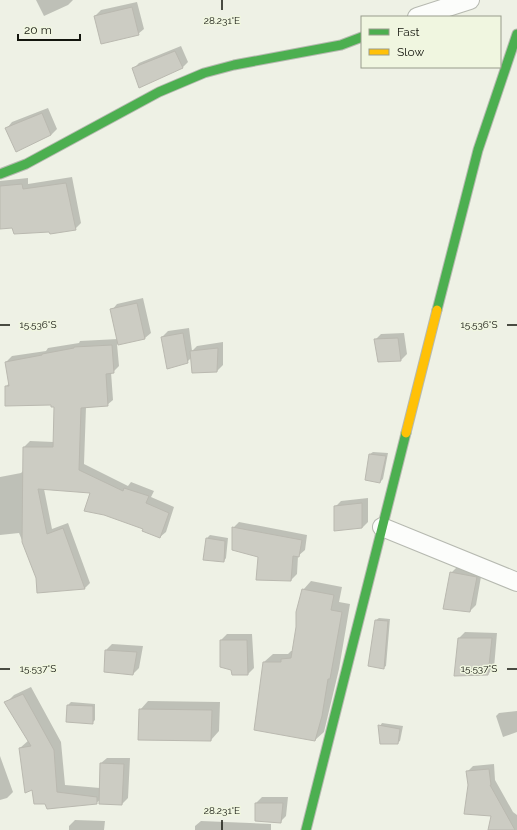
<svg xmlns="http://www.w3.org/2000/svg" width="517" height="830" font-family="Raleway,sans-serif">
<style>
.shadow{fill:#0003}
.building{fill:#ccccc3;stroke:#bab9b0}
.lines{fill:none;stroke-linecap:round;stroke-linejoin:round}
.street-casing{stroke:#b6b9b0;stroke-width:20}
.fast-casing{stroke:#b6b9b0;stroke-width:11}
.slow-casing{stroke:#b6b9b0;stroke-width:11}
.street{stroke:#fcfdfb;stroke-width:18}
.fast{stroke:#4caf50;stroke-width:9}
.slow{stroke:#ffc107;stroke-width:9}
.ticks{fill:none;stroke:#13150d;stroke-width:1.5}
.ticks-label{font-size:10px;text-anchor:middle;fill:#13150d;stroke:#f0f6e0;stroke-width:3;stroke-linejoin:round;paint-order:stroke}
</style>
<rect width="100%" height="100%" fill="#eef1e5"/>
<path class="shadow" d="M 36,0 L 73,0 L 68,5 L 44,16 Z
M 137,2 L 144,29 L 138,34 L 95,16 L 101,10 Z
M 181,46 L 188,62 L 183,67 L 133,69 L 139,63 Z
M 48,108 L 57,129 L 51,135 L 7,128 L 12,122 Z
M 72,177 L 81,223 L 75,229 L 50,231 L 13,227 L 0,228 L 0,181 L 28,178 L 28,184 Z
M 143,298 L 151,333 L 145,338 L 117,344 L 119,366 L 113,372 L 111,372 L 113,400 L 107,405 L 86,407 L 84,464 L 128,486 L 131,482 L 154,491 L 151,497 L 174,507 L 166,532 L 160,537 L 91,492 L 44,489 L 52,529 L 68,523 L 90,583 L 85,588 L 38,592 L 37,577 L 19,533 L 0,535 L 0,477 L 21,473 L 24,470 L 24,447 L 30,441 L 54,442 L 55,405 L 6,386 L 10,383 L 6,362 L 12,356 L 46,351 L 48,348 L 79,343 L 80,341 L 118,339 L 112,310 L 117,304 Z
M 189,328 L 192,351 L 197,346 L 223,342 L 223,365 L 217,371 L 192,357 L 187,362 L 162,337 L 168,331 Z
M 404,333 L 407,354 L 401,360 L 376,339 L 381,334 Z
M 373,452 L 388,453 L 383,479 L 380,482 L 370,454 Z
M 368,498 L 368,522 L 362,528 L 335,529 L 335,507 L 341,501 Z
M 239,522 L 307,535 L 305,550 L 298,556 L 297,574 L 291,580 L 259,556 L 233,528 Z
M 210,535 L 228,538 L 226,558 L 224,561 L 207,538 Z
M 457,567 L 482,571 L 476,605 L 470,611 L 451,573 Z
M 311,581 L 342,587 L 339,602 L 350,604 L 339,669 L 324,732 L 315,740 L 264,662 L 273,654 L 288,654 L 291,651 L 294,651 L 303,590 Z
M 379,618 L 390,619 L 386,666 L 383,668 L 376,620 Z
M 465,632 L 497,633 L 494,668 L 488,674 L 456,675 L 459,638 Z
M 227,634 L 252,634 L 254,668 L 248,674 L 233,674 L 221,640 Z
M 112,644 L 143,646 L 139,668 L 133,674 L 106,650 Z
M 31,687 L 61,742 L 65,785 L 100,788 L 101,763 L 107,758 L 130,758 L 128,798 L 122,804 L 100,800 L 96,803 L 46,803 L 33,789 L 20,748 L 29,740 L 6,703 L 14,695 Z
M 148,701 L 220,702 L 219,731 L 211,740 L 140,710 Z
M 71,702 L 95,704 L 95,720 L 92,723 L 67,722 L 68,705 Z
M 517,711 L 517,732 L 503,737 L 496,716 L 499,713 Z
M 382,723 L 403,726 L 400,741 L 397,743 L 380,726 Z
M 0,756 L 13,792 L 7,798 L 0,800 Z
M 494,764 L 495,780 L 513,812 L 517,815 L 517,830 L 491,830 L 492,815 L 469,785 L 468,771 L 473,766 Z
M 262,797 L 288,797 L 286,816 L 280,822 L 256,803 Z
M 75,820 L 105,821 L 104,830 L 69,830 L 69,826 Z
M 201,821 L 271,824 L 271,830 L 195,830 L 195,826 Z"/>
<path class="building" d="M 132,7 L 139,35 L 101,44 L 94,16 Z
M 175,51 L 183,68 L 139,88 L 132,68 Z
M 42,113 L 51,135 L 16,152 L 5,128 Z
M 66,183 L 76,230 L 50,234 L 49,232 L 14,234 L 12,228 L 0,229 L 0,186 L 22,184 L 23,189 Z
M 137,303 L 145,339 L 118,345 L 110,309 Z
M 183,333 L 188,363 L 167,369 L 161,337 Z
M 398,338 L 401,361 L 378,362 L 374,339 Z
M 112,345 L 114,373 L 106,374 L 108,406 L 81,408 L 79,470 L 123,491 L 124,488 L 149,496 L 146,503 L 169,513 L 160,538 L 142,531 L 143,529 L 104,515 L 84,511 L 90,493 L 38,489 L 47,534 L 63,528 L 85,589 L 37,593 L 36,578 L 22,542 L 23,447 L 53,447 L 54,407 L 51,407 L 51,405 L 5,406 L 5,386 L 9,386 L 5,362 L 42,355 L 42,354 L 74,348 L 74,347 Z
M 218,348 L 217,372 L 192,373 L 190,351 Z
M 369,454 L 386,456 L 380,483 L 365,480 Z
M 362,503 L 362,528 L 334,531 L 334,506 Z
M 232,527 L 302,540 L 299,557 L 293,556 L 291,581 L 256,580 L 258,557 L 232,550 Z
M 206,538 L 225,541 L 224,562 L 203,560 Z
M 450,572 L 477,577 L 470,612 L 443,609 Z
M 302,589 L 334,595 L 331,610 L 342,612 L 330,679 L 328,679 L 322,716 L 315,741 L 254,730 L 263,662 L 281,662 L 281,659 L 291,658 L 296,627 L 296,612 Z
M 375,620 L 388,621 L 384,669 L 368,666 Z
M 458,638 L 492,638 L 488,675 L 454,676 Z
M 220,640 L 247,640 L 248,675 L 232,675 L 231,670 L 220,667 Z
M 105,650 L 137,652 L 133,675 L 104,672 Z
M 23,694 L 54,750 L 57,792 L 97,797 L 97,804 L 47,809 L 45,804 L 34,804 L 32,790 L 25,793 L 19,748 L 31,746 L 4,702 Z
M 67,705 L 93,706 L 93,724 L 66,722 Z
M 139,709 L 212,710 L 211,741 L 138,740 Z
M 378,725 L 400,729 L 398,744 L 380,744 Z
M 100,763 L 124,764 L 122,805 L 99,804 Z
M 489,769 L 491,785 L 490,785 L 515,830 L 488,830 L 491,816 L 464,814 L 468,785 L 466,771 Z
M 255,803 L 283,803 L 281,823 L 255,821 Z"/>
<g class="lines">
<defs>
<path id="street" d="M 417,17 L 470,0
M 382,527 L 517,582"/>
<path id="fast" d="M 0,174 L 26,164 L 159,92 L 204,73 L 234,65 L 341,45 L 362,37
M 437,310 L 478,150 L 517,34
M 306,830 L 406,433"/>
<path id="slow" d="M 406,433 L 437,310"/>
</defs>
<use href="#street" class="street-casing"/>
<use href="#fast" class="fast-casing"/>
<use href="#slow" class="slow-casing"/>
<use href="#street" class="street"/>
<use href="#fast" class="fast"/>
<use href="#slow" class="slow"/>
</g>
<path class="ticks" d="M 222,0 L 222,10M 0,325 L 10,325M 507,325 L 517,325M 0,669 L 10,669M 507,669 L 517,669M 222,820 L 222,830"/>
<g class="ticks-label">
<text x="222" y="24">28.231°E</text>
<text x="38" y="328">15.536°S</text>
<text x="479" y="328">15.536°S</text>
<text x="38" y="672">15.537°S</text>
<text x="479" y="672">15.537°S</text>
<text x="222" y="814">28.231°E</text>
</g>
<rect x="361" y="16" width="140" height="52" fill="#f0f6e0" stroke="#989c8c"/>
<rect x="369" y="29" width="20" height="6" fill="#4caf50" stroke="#989c8c"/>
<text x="397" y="36" font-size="12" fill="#13150d">Fast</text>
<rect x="369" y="49" width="20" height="6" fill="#ffc107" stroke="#989c8c"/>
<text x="397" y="56" font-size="12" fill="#13150d">Slow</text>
<path d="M18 34v6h62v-6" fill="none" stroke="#13150d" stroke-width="2"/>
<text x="24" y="34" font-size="12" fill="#13150d" stroke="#f0f6e0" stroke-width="3" paint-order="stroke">20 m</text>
</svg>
